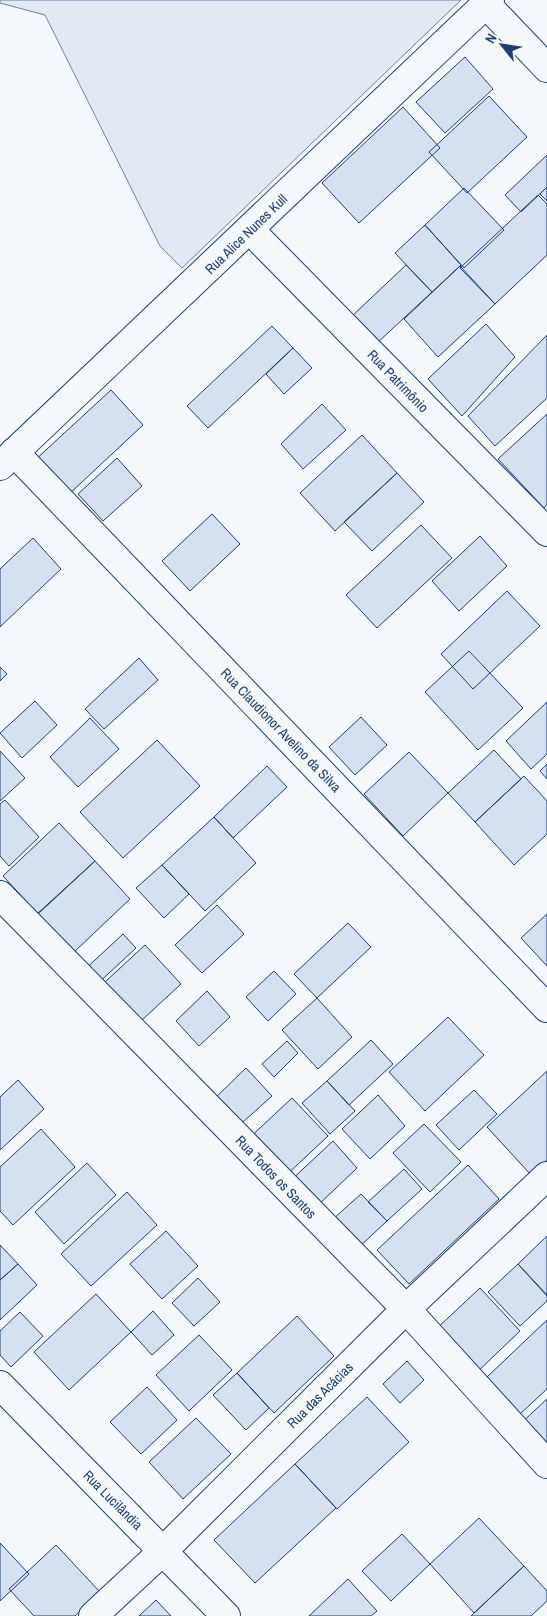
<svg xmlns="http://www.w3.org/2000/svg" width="547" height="1616" font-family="'Archivo Narrow',sans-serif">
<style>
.green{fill:#e3e9f0;stroke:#687fa3}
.building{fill:#d5e0f0;stroke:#1d3f73}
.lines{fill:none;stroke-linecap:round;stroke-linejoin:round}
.minor-casing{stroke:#1d3f73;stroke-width:30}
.minor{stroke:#f4f7fb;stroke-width:28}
.labels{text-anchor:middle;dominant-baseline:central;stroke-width:4;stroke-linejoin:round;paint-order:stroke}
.street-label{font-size:14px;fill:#1d3f73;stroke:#f4f7fb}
</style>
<rect width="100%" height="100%" fill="#f4f7fb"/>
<path class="green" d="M 0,0 L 461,0 L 182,268 L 160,246 L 45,15 L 0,3 Z"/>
<path class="building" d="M 465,57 L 493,89 L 445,133 L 416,102 Z
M 489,96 L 527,137 L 467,193 L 429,152 Z
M 403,107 L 440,148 L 359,223 L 322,183 Z
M 547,155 L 547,187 L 521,212 L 505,195 Z
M 547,187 L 547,201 L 540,194 Z
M 464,188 L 504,230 L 464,268 L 425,225 Z
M 538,195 L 547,204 L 547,255 L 495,304 L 460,268 Z
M 425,225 L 461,265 L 432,292 L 395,253 Z
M 406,265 L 432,292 L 376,344 L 351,317 Z
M 460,266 L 495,304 L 438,357 L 404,319 Z
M 486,324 L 515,357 L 462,416 L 428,379 Z
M 272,326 L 293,348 L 208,428 L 187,406 Z
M 547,335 L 547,398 L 495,446 L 468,416 Z
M 293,348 L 312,368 L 284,394 L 266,374 Z
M 111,390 L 143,425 L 67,496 L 34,461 Z
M 322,404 L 346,430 L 303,469 L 281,444 Z
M 547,414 L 547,504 L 544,508 L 498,459 Z
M 362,435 L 397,473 L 335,531 L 300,493 Z
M 117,458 L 142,486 L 103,521 L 78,494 Z
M 397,473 L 424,502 L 372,551 L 344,522 Z
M 212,514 L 240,544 L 190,591 L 162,561 Z
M 421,525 L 452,558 L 377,628 L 346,595 Z
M 480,536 L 507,566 L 459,611 L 432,581 Z
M 33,538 L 61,569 L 0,627 L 0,569 Z
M 507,591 L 540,626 L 473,689 L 441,654 Z
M 469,651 L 523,708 L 478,750 L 425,692 Z
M 139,658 L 158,680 L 104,729 L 85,709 Z
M 0,667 L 7,674 L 0,681 Z
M 35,701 L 57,725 L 22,758 L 0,733 Z
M 547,702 L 547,754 L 531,769 L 506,741 Z
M 361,717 L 387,745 L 355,775 L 329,747 Z
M 90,718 L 119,749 L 78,787 L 50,757 Z
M 157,740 L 200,786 L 123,858 L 80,812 Z
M 494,750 L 521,779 L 475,822 L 448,793 Z
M 0,751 L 25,778 L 0,801 Z
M 409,752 L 448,793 L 403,836 L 364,794 Z
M 547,764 L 547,779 L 540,771 Z
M 267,766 L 287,787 L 233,838 L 214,817 Z
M 524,776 L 547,801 L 547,834 L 514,865 L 475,822 Z
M 5,800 L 39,837 L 9,866 L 0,856 L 0,804 Z
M 214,817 L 256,863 L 205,911 L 162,865 Z
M 59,823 L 95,861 L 38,914 L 3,876 Z
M 95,861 L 130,899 L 73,953 L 37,914 Z
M 162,865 L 189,894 L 164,918 L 136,888 Z
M 217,905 L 244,934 L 202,973 L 175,945 Z
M 547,914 L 547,966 L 521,938 Z
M 348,923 L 371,947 L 317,998 L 294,974 Z
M 123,934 L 136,948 L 94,987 L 81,973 Z
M 145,945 L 181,984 L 141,1021 L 105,982 Z
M 274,971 L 296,994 L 268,1021 L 246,997 Z
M 207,991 L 230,1017 L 199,1046 L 176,1021 Z
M 317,998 L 352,1037 L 318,1069 L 282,1030 Z
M 448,1017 L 484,1055 L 425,1111 L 389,1072 Z
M 371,1040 L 393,1064 L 349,1105 L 327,1081 Z
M 287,1041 L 298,1053 L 274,1077 L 262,1064 Z
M 246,1068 L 272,1096 L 233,1131 L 208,1105 Z
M 547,1071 L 547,1160 L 531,1175 L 487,1127 Z
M 18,1080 L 44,1109 L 0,1150 L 0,1097 Z
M 327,1081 L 355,1111 L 330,1134 L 302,1103 Z
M 474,1090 L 497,1114 L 459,1150 L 436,1125 Z
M 378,1095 L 405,1126 L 370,1159 L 342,1129 Z
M 292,1098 L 328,1136 L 281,1180 L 245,1142 Z
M 424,1124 L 461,1162 L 430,1192 L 393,1153 Z
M 41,1129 L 75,1167 L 13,1225 L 0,1211 L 0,1167 Z
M 333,1141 L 357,1168 L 314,1209 L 289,1182 Z
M 87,1163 L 116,1195 L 64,1244 L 35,1212 Z
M 468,1165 L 499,1199 L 409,1284 L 377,1250 Z
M 404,1169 L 422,1189 L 387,1221 L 368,1202 Z
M 127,1192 L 157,1225 L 91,1286 L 61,1254 Z
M 361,1194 L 387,1221 L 358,1248 L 332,1220 Z
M 166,1231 L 198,1266 L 162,1299 L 130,1264 Z
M 547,1236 L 547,1296 L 518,1264 Z
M 0,1245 L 18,1264 L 0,1280 Z
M 18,1264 L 37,1285 L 0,1320 L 0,1280 Z
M 518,1264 L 547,1295 L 547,1301 L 520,1326 L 488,1292 Z
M 198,1278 L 220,1302 L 194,1326 L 172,1303 Z
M 480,1288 L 520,1331 L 474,1375 L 434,1331 Z
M 96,1294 L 131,1332 L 69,1390 L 34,1352 Z
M 153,1311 L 174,1335 L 152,1355 L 131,1332 Z
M 20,1312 L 43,1336 L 11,1367 L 0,1355 L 0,1331 Z
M 297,1316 L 334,1356 L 274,1413 L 237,1373 Z
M 547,1320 L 547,1389 L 520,1414 L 486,1378 Z
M 199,1335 L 232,1370 L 189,1411 L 156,1375 Z
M 407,1361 L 424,1380 L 400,1403 L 383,1384 Z
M 237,1373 L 269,1408 L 246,1430 L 213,1395 Z
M 147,1387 L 177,1420 L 141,1454 L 110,1422 Z
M 367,1397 L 409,1442 L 337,1509 L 295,1464 Z
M 547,1399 L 547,1456 L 519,1425 Z
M 196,1418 L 231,1454 L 183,1499 L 149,1462 Z
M 295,1464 L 336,1508 L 255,1583 L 214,1540 Z
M 479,1518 L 524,1566 L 474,1613 L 430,1564 Z
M 402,1534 L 430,1564 L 391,1601 L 362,1571 Z
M 0,1543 L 29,1574 L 0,1601 Z
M 56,1545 L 100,1592 L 75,1616 L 34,1616 L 9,1589 Z
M 524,1566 L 547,1591 L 547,1601 L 531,1616 L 471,1616 Z
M 348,1579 L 377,1611 L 371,1616 L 309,1616 Z
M 156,1600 L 171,1616 L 139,1616 Z"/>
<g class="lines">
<defs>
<path id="minor" d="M 486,4 L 547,68
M 250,230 L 547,532
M 14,452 L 547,1008
M 0,466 L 490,0
M 0,895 L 406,1309 L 547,1464
M 0,1385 L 226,1616
M 93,1616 L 163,1551 L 406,1309 L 547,1176"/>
</defs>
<use href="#minor" class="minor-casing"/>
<use href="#minor" class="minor"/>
</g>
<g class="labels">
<g class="street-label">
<text transform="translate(246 234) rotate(-44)">Rua Alice Nunes Kull</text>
<text transform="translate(398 381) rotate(46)">Rua Patrimônio</text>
<text transform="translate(281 730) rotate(46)">Rua Claudionor Avelino da Silva</text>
<text transform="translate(276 1177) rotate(46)">Rua Todos os Santos</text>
<text transform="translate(320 1395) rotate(-45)">Rua das Acácias</text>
<text transform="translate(113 1500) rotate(45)">Rua Lucilândia</text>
</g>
</g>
<g transform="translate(502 45) rotate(300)" stroke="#f4f7fb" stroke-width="4" paint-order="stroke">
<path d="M0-4L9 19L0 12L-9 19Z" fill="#1d3f73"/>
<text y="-8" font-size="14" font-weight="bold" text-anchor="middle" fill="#1d3f73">N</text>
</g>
</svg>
